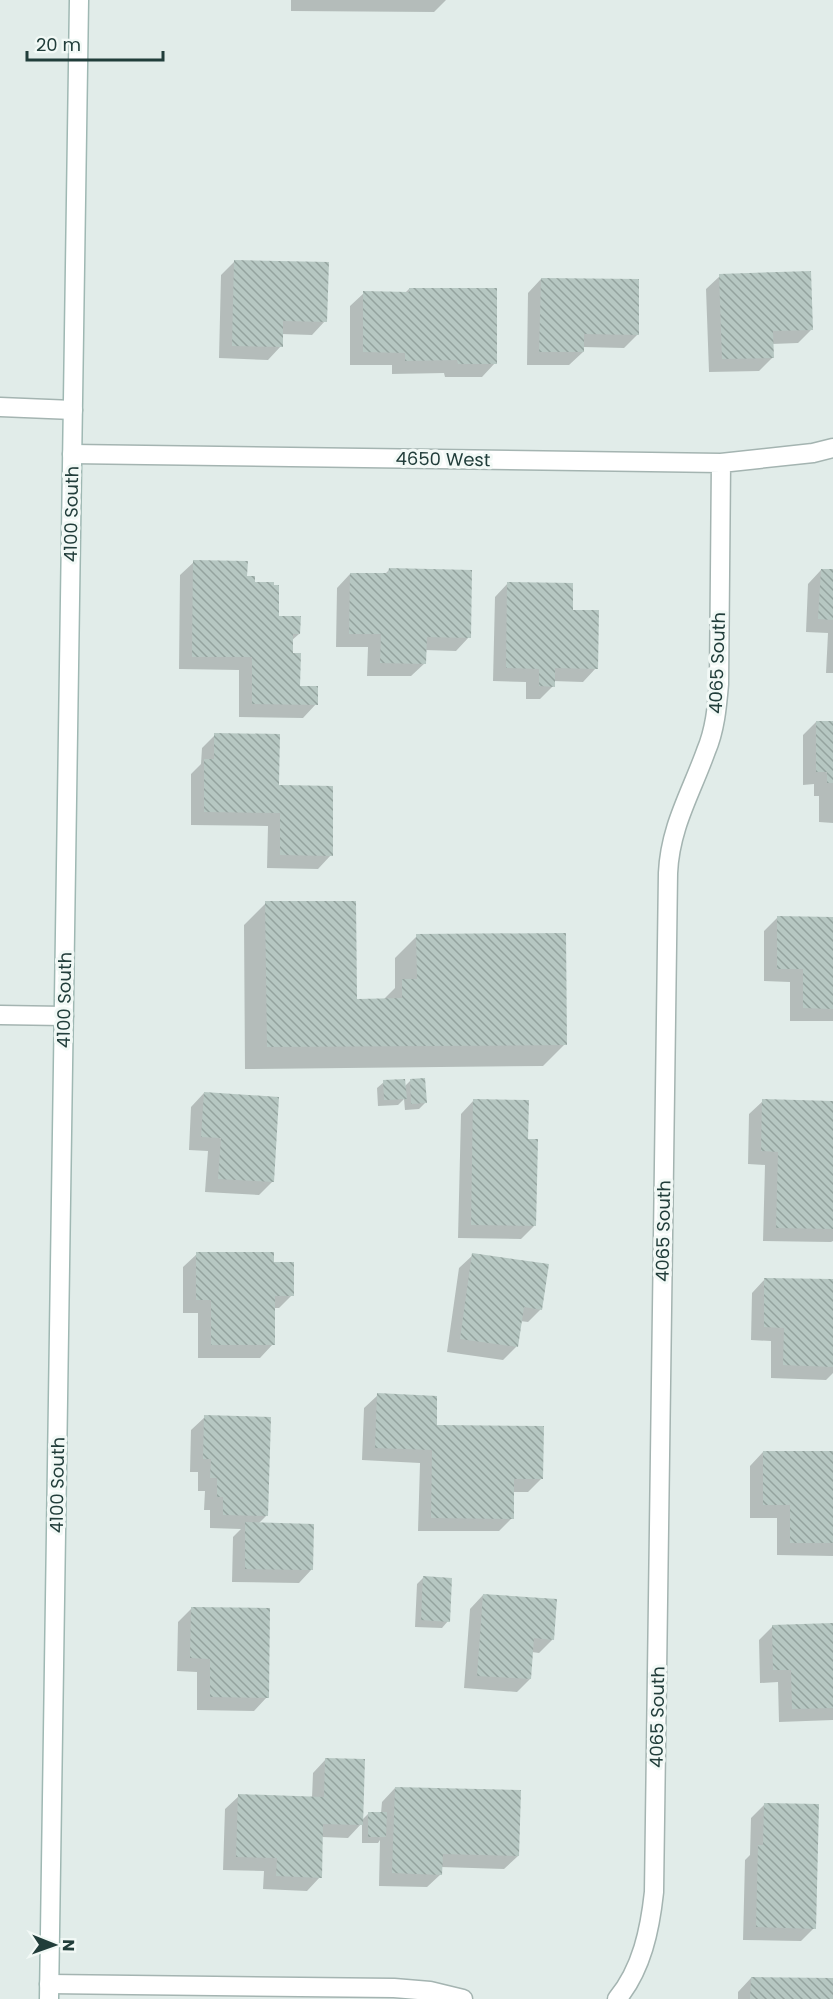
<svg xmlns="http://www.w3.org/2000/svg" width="833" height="1999" font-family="Poppins,sans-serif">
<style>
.shadow{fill:#0003}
.building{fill:url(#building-back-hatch)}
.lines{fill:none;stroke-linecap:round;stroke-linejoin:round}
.service-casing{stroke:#a4b4b1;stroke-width:21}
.minor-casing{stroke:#a4b4b1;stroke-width:21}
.secondary-casing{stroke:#9fb8b3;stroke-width:21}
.service{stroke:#fff;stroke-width:18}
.minor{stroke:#fff;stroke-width:18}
.secondary{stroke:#fff;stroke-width:18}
.labels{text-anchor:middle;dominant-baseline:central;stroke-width:6;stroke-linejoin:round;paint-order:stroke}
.street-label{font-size:18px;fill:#213d3a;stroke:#f2f9f6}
</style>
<defs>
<pattern id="building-back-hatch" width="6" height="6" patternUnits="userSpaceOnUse" patternTransform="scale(1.5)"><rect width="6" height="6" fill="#b6c7c2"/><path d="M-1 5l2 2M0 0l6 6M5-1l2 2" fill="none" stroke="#94a39f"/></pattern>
</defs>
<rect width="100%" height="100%" fill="#e1ece9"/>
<path class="shadow" d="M 291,0 L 446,0 L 434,12 L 291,11 Z
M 235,261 L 325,321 L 312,335 L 281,334 L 281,346 L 268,360 L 219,358 L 221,275 Z
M 720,276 L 811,330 L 798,343 L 772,344 L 773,357 L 759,371 L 709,372 L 706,289 Z
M 541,279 L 638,334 L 624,348 L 583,347 L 583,352 L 569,365 L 527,365 L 528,293 Z
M 409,289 L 495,363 L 482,377 L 445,377 L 444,373 L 392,374 L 392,365 L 350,365 L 350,306 L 364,293 L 405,293 Z
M 194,562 L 246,578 L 253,584 L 278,617 L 299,634 L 291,641 L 292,655 L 299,687 L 316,704 L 303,718 L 239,717 L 239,670 L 179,669 L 180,575 Z
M 389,570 L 469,637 L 456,651 L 425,650 L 425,663 L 411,676 L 367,676 L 368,647 L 336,647 L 337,588 L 350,574 L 384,575 Z
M 821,570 L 833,571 L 833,673 L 826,673 L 828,633 L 806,632 L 808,584 Z
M 508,583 L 571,611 L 596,668 L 583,682 L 553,681 L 553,686 L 540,699 L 526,699 L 526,682 L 493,681 L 495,597 Z
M 816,722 L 833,722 L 833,823 L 819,822 L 819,796 L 814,796 L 814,784 L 803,785 L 803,735 Z
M 215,735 L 277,787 L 331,855 L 318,869 L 267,868 L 268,826 L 191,825 L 191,774 L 201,764 L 202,748 Z
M 266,903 L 355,1000 L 383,1000 L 395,988 L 395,958 L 417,936 L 565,1044 L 543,1066 L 245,1069 L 244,925 Z
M 777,918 L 833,918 L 833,1021 L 790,1021 L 790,982 L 764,981 L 764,931 Z
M 411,1080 L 425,1103 L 419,1109 L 405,1110 L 404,1099 L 398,1105 L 378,1106 L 377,1088 L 384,1082 L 404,1087 Z
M 204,1093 L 273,1181 L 259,1195 L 205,1192 L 208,1151 L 189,1150 L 191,1107 Z
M 474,1100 L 526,1141 L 535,1225 L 521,1239 L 458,1238 L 461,1114 Z
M 763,1101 L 833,1103 L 833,1241 L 831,1242 L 763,1241 L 765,1165 L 748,1164 L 749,1114 Z
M 197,1254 L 273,1263 L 292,1295 L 279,1308 L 274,1308 L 273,1344 L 260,1358 L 198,1358 L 198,1313 L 183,1313 L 183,1267 Z
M 473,1255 L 541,1309 L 528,1322 L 520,1321 L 516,1347 L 503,1360 L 447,1352 L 459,1268 Z
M 765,1279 L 833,1281 L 833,1373 L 826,1380 L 771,1378 L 771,1341 L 751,1340 L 752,1293 Z
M 378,1395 L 435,1426 L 542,1478 L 528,1492 L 513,1492 L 512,1518 L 499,1531 L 418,1531 L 420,1463 L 362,1460 L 364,1408 Z
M 205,1417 L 267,1515 L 258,1524 L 312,1569 L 299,1583 L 232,1582 L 233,1537 L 241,1529 L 210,1528 L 210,1510 L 204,1510 L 205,1491 L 198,1491 L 198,1472 L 190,1472 L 191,1430 Z
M 763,1452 L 833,1453 L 833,1556 L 777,1555 L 777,1518 L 750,1518 L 750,1466 Z
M 424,1577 L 448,1621 L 442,1628 L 415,1627 L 417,1584 Z
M 483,1595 L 553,1639 L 539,1653 L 532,1652 L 530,1679 L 517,1692 L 464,1688 L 470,1609 Z
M 191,1609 L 267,1697 L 254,1711 L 197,1710 L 197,1672 L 177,1671 L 178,1622 Z
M 833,1625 L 833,1720 L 779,1722 L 778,1682 L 760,1683 L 759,1640 L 773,1626 Z
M 326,1759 L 361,1821 L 369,1813 L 381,1813 L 382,1802 L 395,1788 L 518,1856 L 504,1869 L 441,1867 L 441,1874 L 427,1887 L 379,1886 L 380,1840 L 378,1843 L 362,1843 L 362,1823 L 348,1838 L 322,1837 L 320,1877 L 307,1891 L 263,1889 L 264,1871 L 223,1870 L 225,1809 L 239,1796 L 312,1798 L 313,1773 Z
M 765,1804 L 814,1928 L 801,1941 L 743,1940 L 745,1860 L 750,1855 L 751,1818 Z
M 751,1978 L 833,1979 L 833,1999 L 738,1999 L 738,1992 Z"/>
<path class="building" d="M 234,260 L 329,262 L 327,322 L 283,321 L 283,347 L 232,346 Z
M 811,271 L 813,330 L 773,331 L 774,358 L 722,359 L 719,274 Z
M 541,278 L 639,279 L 639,335 L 584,334 L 584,352 L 539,352 Z
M 409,288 L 497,288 L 497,364 L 458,364 L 457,360 L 405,361 L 405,353 L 363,352 L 363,291 L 409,292 Z
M 193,560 L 248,561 L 247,576 L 255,576 L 255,582 L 274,582 L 274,585 L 279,585 L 279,616 L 301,616 L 300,634 L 293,634 L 293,653 L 301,653 L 300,686 L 318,686 L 318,705 L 252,704 L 252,657 L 192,657 Z
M 389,568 L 472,570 L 471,638 L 427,637 L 426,664 L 380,663 L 381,634 L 349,634 L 350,573 L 388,573 Z
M 821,569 L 833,569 L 833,620 L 818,619 Z
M 507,582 L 573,583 L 573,610 L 599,610 L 598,669 L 555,668 L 555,687 L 539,686 L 539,669 L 506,668 Z
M 816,721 L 833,721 L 833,783 L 827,783 L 827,772 L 816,772 Z
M 214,733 L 280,734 L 279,785 L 333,786 L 333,856 L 280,855 L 280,813 L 204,812 L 204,759 L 214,759 Z
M 265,901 L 356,901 L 357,999 L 402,998 L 402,979 L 417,979 L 416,934 L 566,933 L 567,1045 L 267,1047 Z
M 777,916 L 833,917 L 833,1009 L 803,1008 L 803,969 L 777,969 Z
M 425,1078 L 427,1103 L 411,1104 L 410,1079 Z
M 405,1079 L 407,1099 L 384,1100 L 383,1080 Z
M 204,1092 L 279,1097 L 274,1182 L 218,1179 L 221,1138 L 201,1137 Z
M 473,1099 L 529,1100 L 528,1139 L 538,1139 L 536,1226 L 471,1225 Z
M 762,1099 L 833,1101 L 833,1229 L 776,1228 L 778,1152 L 761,1151 Z
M 196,1252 L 274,1252 L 274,1262 L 294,1262 L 294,1296 L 275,1296 L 275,1345 L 211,1345 L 211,1300 L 196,1300 Z
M 472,1253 L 549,1264 L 542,1310 L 524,1307 L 518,1347 L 460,1339 Z
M 764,1278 L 833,1279 L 833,1367 L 783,1365 L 784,1328 L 764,1327 Z
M 377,1393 L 437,1396 L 437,1425 L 544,1426 L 543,1479 L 514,1479 L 514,1519 L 431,1518 L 432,1450 L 375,1448 Z
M 204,1415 L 271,1417 L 268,1516 L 223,1515 L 223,1497 L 217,1497 L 217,1478 L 210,1478 L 211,1459 L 203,1459 Z
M 763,1451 L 833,1451 L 833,1543 L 790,1543 L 790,1505 L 763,1505 Z
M 245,1522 L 314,1524 L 313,1570 L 245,1569 Z
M 423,1576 L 452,1578 L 450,1622 L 421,1620 Z
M 483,1594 L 557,1599 L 554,1640 L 534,1638 L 531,1679 L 477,1676 Z
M 191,1607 L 270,1608 L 269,1698 L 210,1697 L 210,1659 L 190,1658 Z
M 833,1623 L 833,1708 L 792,1709 L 791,1670 L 773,1670 L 772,1625 Z
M 325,1758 L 365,1759 L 363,1825 L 323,1824 L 322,1878 L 276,1876 L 277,1858 L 236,1857 L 238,1794 L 324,1797 Z
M 395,1787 L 521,1790 L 519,1856 L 443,1854 L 442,1875 L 392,1873 Z
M 764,1803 L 819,1804 L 816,1929 L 756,1927 L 758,1845 L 763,1845 Z
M 368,1812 L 387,1812 L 386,1837 L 368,1837 Z
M 751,1977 L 833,1978 L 833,1999 L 750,1999 Z"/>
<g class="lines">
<defs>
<path id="service" d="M 0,407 L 73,410"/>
<path id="minor" d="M 72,454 L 721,463 L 813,453 L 833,448
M 0,1015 L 64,1016
M 49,1984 L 394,1988 L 430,1991 L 463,1999
M 617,1999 C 642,1969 650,1929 654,1892 L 668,873 C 670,827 691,793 706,751 C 715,730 717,707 719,684 L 721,463"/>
<path id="secondary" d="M 49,1999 L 79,0"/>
</defs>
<use href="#service" class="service-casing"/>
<use href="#minor" class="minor-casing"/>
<use href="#secondary" class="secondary-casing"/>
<use href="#service" class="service"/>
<use href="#minor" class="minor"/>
<use href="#secondary" class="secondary"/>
</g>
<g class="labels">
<g class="street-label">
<text transform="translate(443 459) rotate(1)">4650 West</text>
<text transform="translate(71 514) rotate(-89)">4100 South</text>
<text transform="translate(717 663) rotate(-88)">4065 South</text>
<text transform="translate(64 1000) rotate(-89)">4100 South</text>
<text transform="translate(663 1231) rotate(-89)">4065 South</text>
<text transform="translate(57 1485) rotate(-89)">4100 South</text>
<text transform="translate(657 1717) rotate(-89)">4065 South</text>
</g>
</g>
<g transform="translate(54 1945) rotate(91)" stroke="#f2f9f6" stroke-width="4.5" paint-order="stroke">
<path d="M0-4.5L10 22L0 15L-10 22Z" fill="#213d3a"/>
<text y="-9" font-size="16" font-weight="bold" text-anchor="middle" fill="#213d3a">N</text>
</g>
<path d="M27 51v9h136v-9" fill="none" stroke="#213d3a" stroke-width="3"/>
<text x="36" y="51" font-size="18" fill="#213d3a" stroke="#f2f9f6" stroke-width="4.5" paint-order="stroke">20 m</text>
</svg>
